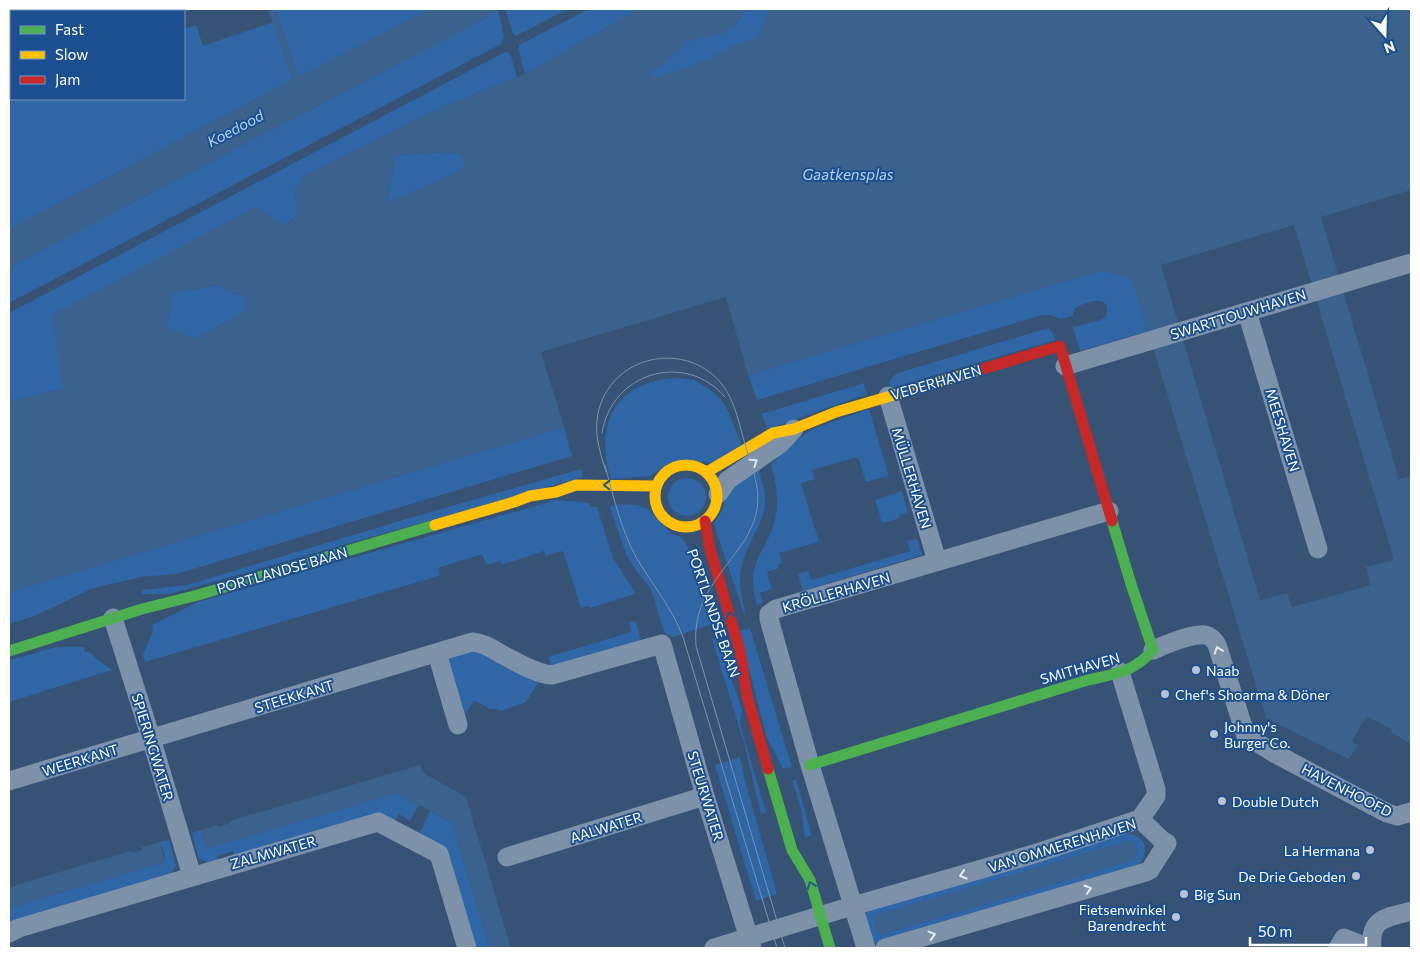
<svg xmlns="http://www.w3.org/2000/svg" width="1420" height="957" font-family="Commissioner,sans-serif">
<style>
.green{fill:#2f66a5;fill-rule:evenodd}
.water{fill:#3b618d;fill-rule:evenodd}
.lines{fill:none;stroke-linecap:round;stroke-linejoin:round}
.street{stroke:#7d92a8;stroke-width:19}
.fast{stroke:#4caf50;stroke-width:11}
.slow{stroke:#ffc107;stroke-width:11}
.jam{stroke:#c62828;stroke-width:11}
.tram{stroke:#7e92a7;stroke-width:1}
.oneway{stroke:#e5e9ee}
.oneway2{stroke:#205989}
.poi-dot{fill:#b9c2ce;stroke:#1b4f8f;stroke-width:2}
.labels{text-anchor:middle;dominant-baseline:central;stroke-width:4;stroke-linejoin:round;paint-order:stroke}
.street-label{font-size:14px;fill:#fff;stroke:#1b4f8f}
.poi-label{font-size:14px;fill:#fff;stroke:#1b4f8f;text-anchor:start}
.water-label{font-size:15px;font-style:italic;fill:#b5d3f5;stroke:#1b4f8f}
</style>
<rect width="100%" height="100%" fill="#365274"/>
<path class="green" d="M 9,9 L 69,9 L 70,11 L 11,11 L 11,99 L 184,99 L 184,29 L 196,25 L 203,46 L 273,22 L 292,77 L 290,81 L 9,230 Z
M 275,9 L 431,9 L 303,75 L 299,75 L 297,72 Z
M 505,9 L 568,9 L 516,36 L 513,34 Z
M 589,9 L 639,9 L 525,74 L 518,50 L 519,45 Z
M 751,9 L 769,10 L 765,23 L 756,39 L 741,43 L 728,49 L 710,59 L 653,80 L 650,72 L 669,60 L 686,42 L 734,27 L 744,12 Z
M 498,10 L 504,36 L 501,44 L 9,303 L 9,267 L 495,13 L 495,11 Z
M 505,52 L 510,53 L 517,77 L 420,117 L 295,189 L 298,215 L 284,226 L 256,207 L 157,261 L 63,388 L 11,402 L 9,399 L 9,313 Z
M 445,152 L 460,154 L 464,161 L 465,167 L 459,172 L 387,203 L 395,155 Z
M 1100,271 C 1111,272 1125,275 1133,281 L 1148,331 L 1080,351 L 1073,327 C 1083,324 1095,323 1104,318 C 1107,315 1107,315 1107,311 C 1109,293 1083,303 1074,309 L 1073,316 L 1061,319 L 1051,315 L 1042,315 L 757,400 L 748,375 Z
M 219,285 L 231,293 L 242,294 L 247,301 L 244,312 L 195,339 L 166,327 L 173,293 Z
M 1048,328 L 1052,332 L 1055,340 L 891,388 L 889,382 L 895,374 Z
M 678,378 L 694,380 L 709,389 L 721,399 L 729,413 L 743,448 L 710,463 L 683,459 L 666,465 L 650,476 L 611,479 C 593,424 617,379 678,378 Z
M 864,383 L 867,394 L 768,429 L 761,414 Z
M 869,409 L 889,476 L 866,482 L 858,457 L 812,470 L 815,479 L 801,483 L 819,542 L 779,553 L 782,563 L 778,564 L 779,568 L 767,572 L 772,589 L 760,593 L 763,603 L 757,605 C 743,560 769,553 776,514 C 779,497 775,481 771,464 L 777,459 L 774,455 L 813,429 Z
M 564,427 L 572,456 L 190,570 L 175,574 L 142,577 L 106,585 L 91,589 L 35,616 L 9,624 L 9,592 Z
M 758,466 C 761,478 766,491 765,504 C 763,524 750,539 744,558 C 737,576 740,593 745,611 L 744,614 L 714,524 L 723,509 L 728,490 Z
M 581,469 L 583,477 L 170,594 L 141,594 L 143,590 L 187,585 L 403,520 Z
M668 497a19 19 0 1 1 38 0a19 19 0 1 1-38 0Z
M 902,491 L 908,512 L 899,515 L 900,518 L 882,523 L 875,500 Z
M 556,500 L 590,503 L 590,507 L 597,507 L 613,558 L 635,592 L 635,594 L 590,608 L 588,606 L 581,608 L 563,551 L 546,556 L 544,551 L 502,565 L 500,561 L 486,565 L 482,554 L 438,568 L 440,575 L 432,578 L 145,662 L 143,654 L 153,632 L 152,625 L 198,602 Z
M 618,504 L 637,505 L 648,509 L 659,521 L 671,533 L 681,537 L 683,539 L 691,553 L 712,624 L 673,637 L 667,635 L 664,632 L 653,595 L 650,588 L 637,572 L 627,556 L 610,508 L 611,506 Z
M 917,539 L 922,555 L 803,591 L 798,574 L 808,571 L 812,580 L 910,551 L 907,541 Z
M 633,621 L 636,622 L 642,644 L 552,670 L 548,657 L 631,632 L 629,622 Z
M 750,628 L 792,767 L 783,769 L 767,738 L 739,631 Z
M 716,638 L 742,709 L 740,724 L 766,812 L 761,814 L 744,743 L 712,639 Z
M 56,647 L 84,647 L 85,652 L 90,652 L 94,657 L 112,670 L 9,702 L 9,660 Z
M 477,649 L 497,662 L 508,668 L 537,680 L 538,683 L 526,702 L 501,711 L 498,709 L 490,709 L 474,700 L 466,713 L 464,714 L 447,659 Z
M 740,757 L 746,784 L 777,894 L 756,901 L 715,765 Z
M 796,779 L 812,836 L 805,837 L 801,809 L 792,781 Z
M 396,793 L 419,805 L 410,821 L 399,814 L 394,823 L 236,857 L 233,851 L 217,856 L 219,862 L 207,866 L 205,861 L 199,859 L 192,833 L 201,830 L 206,849 Z
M 430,811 L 452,822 L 490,948 L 473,948 L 447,859 L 418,836 Z
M 1123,833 C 1145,834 1151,847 1139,865 L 879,944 L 872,941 L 864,919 L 866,913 L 873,908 ZM 1128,841 L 1135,844 L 1138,852 L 1133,860 L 880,935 L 877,928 L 875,928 L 874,926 L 876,925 L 874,916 Z
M 169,840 L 176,865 L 173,871 L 174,876 L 9,925 L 9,908 L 165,862 L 164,853 L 160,842 Z"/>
<path class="water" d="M 268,9 L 275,9 L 297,72 L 299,75 L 303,75 L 431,9 L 500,9 L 495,11 L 495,13 L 9,267 L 9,230 L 290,81 L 292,77 Z
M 639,9 L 751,9 L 744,12 L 734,27 L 722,34 L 700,38 L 686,42 L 669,60 L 651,72 L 653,79 L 710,59 L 728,49 L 741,43 L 756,39 L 765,23 L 768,9 L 1411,9 L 1411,190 L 1321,217 L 1399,479 L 1411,476 L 1411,744 L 1391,732 L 1392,730 L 1366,716 L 1352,742 L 1358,745 L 1349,759 L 1266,718 L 1133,282 C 1125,275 1111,272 1100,271 L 748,375 L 726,297 L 541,352 L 564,427 L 9,592 L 9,399 L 11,402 L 63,388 L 52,315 L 256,207 L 285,226 L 298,215 L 295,189 L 306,175 L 420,117 L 525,74 ZM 445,152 L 460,154 L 464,161 L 465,167 L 459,172 L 387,203 L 395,155 ZM 1294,225 L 1394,560 L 1366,567 L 1371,585 L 1292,607 L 1287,593 L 1260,600 L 1161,265 ZM 218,285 L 231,293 L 242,294 L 247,301 L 244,312 L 195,339 L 166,327 L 173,293 Z
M 420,765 L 423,773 L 425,773 L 425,774 L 466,797 L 511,948 L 490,948 L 452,822 L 396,793 L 206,849 L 201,830 L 218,825 L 219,827 L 230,823 L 230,821 Z
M 1128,841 L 1135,844 L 1138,852 L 1133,860 L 880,935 L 877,928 L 875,929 L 874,925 L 876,924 L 873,916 Z
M 160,842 L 165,862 L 9,908 L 9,887 L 131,851 L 132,853 L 142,850 L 142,847 Z"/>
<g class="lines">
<path class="street" d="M 1247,312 L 1318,549
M 1065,366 L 1411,263
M 888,396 L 937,561
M 718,494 L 728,480 L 780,444 L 794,429
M 113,618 L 151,738 L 192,876
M 1153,650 C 1164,645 1189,635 1200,635 C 1208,634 1214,639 1217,645 L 1246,736 L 1274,753 L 1387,813 L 1397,816 L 1411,812
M 437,653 L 458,725
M 1120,672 L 1156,789 L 1156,796 L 1140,819
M 9,781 L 472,642 C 484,643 491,648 501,654 C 515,661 536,674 552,675 L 662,644 L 705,796 L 752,948
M 507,857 L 705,796
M 9,933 L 19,928 L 378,822 L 439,854 L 467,948
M 714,948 L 839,910 L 1034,854 L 1140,819 L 1163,841 L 1167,843 L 1150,870 L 1146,872 L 885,948
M 866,948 L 810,765 L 769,619 L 769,614 L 776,609 L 1109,511
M 1338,948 L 1344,938 L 1370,948
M 1372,948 C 1369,917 1387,918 1411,911"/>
<path class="fast" d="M 9,651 L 142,609 L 198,595 L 435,525
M 810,765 L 1088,680 C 1115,674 1134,672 1153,650 L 1131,584 L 1112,521
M 768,769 L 792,850 L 810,880 L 830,948"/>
<path class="slow" d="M655 496a31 31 0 1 1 62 0a31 31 0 1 1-62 0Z
M 707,472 L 773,433 L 794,429 L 836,412 L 979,370
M 435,525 L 514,502 L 530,496 L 556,492 L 576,485 L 656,486"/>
<path class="jam" d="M 979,370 L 1060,346 L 1112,521
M 705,521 L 710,549 L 740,651 L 747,696 L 768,769"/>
<path class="tram" d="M 602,433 C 611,373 685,350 725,397
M 605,465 C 613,496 621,529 636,557 C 652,584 672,608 683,637 L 777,948
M 606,472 C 601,455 595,438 597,420 C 604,358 682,337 721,383 C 736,401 740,429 747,451 C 758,485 765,505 746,538 C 722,575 692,598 696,646 L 785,948"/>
</g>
<defs><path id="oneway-chevron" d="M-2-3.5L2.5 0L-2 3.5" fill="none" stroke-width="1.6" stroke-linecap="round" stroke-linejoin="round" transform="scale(1.25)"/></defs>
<g class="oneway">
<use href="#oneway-chevron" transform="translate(754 462) rotate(-35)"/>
<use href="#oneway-chevron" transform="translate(1218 650) rotate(-109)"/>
<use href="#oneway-chevron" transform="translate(963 875) rotate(163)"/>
<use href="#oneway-chevron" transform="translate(1088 889) rotate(-16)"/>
<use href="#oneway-chevron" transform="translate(932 935) rotate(-16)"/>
</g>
<g class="oneway2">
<use href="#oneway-chevron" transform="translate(607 485) rotate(-179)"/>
<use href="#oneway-chevron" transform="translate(730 615) rotate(-106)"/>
<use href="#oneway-chevron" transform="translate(811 885) rotate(-110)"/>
</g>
<g class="poi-dot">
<circle cx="1196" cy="670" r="5"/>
<circle cx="1165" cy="694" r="5"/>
<circle cx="1214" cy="734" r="5"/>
<circle cx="1222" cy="801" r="5"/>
<circle cx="1370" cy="850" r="5"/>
<circle cx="1356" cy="876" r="5"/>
<circle cx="1184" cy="894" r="5"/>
<circle cx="1176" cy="917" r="5"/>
</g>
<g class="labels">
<g class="street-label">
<text transform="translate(1238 314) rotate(-17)">SWARTTOUWHAVEN</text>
<text transform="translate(936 382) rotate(-16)">VEDERHAVEN</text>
<text transform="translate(1283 430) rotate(73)">MEESHAVEN</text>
<text transform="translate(912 478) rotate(73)">MÜLLERHAVEN</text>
<text transform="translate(282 570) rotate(-16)">PORTLANDSE BAAN</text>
<text transform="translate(836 592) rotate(-16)">KRÖLLERHAVEN</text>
<text transform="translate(714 613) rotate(71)">PORTLANDSE BAAN</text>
<text transform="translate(1080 668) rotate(-16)">SMITHAVEN</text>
<text transform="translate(294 696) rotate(-17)">STEEKKANT</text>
<text transform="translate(153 747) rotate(73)">SPIERINGWATER</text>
<text transform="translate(80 760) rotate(-17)">WEERKANT</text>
<text transform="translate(1347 790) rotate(27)">HAVENHOOFD</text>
<text transform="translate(706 796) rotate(73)">STEURWATER</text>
<text transform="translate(606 827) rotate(-17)">AALWATER</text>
<text transform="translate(1062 845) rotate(-17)">VAN OMMERENHAVEN</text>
<text transform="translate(273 852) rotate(-16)">ZALMWATER</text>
</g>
<g class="poi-label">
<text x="1206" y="670">Naab</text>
<text x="1175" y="694">Chef's Shoarma &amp; Döner</text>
<text x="1224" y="726">Johnny's<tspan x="1224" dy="16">Burger Co.</tspan></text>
<text x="1232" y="801">Double Dutch</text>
<text x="1360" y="850" text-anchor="end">La Hermana</text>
<text x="1346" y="876" text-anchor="end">De Drie Geboden</text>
<text x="1194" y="894">Big Sun</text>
<text x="1166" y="909" text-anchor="end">Fietsenwinkel<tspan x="1166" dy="16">Barendrecht</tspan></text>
</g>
<g class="water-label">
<text transform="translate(235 128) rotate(-28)">Koedood</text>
<text x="848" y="174">Gaatkensplas</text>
</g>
</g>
<rect width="1420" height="957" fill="none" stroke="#ffffff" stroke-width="20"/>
<rect x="10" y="10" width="175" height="90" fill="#1b4f8f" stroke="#7695bc"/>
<rect x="20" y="26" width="25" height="8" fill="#4caf50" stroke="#7695bc"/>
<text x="55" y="35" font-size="15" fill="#ffffff">Fast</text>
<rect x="20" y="51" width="25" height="8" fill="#ffc107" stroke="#7695bc"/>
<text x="55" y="60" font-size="15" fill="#ffffff">Slow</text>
<rect x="20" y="76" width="25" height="8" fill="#c62828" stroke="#7695bc"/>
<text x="55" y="85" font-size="15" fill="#ffffff">Jam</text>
<g transform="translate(1385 35) rotate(160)" stroke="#1b4f8f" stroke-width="4" paint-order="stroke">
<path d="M0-4L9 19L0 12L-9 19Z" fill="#ffffff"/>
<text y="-8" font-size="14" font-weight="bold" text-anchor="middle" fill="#ffffff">N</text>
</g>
<path d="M1250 937v8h116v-8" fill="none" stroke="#ffffff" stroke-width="2.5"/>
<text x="1258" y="937" font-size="15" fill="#ffffff" stroke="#1b4f8f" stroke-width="4" paint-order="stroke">50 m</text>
</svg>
